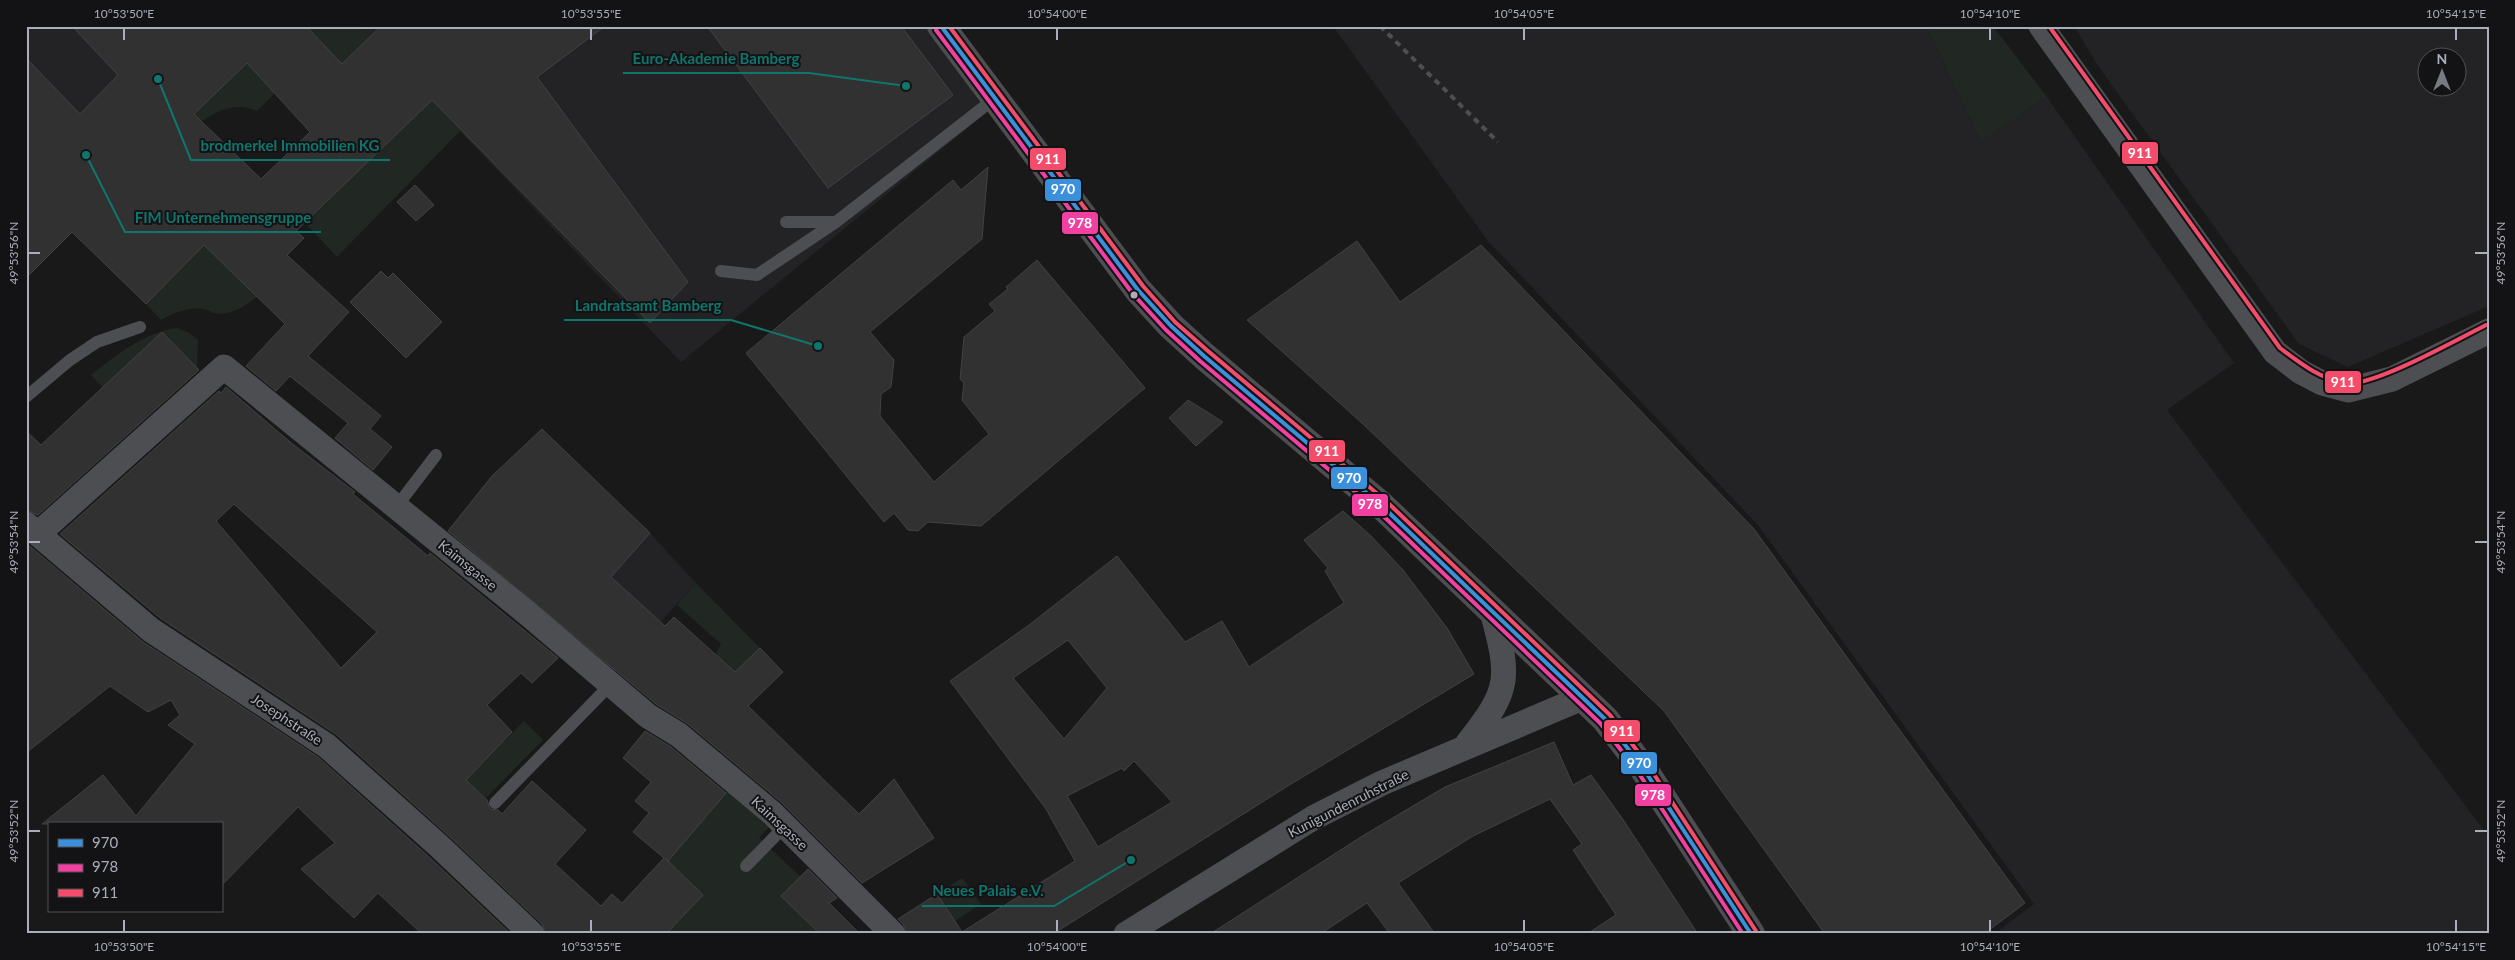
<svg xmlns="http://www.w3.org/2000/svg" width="2515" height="960" font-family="Lato,sans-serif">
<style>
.built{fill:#232325;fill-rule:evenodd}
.green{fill:#212823}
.building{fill:#313131;stroke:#424245;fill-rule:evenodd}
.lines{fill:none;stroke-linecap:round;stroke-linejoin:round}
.service{stroke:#4d4e52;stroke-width:12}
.minor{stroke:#4d4e52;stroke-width:25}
.tertiary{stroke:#4d4e52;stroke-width:28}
.rail{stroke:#4e4f52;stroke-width:4;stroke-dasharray:6 5;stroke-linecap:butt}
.bus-1-casing{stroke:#131315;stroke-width:8}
.bus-2-casing{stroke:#131315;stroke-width:8}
.bus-3-casing{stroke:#131315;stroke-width:8}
.bus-1{stroke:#3a90db;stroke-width:4}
.bus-2{stroke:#f240a1;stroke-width:4}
.bus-3{stroke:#f44d6c;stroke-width:4}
.ticks{fill:none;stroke:#abaeb9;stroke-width:2}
.bus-dot{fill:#abaeb9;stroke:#131315;stroke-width:2}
.labels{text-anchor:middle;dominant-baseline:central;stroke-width:4;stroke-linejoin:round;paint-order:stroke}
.street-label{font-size:14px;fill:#abaeb9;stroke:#131315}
.leader{fill:none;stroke:#0f766e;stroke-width:2}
.callout-dot{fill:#0f766e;stroke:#131315;stroke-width:2}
.callout-label{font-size:15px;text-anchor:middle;font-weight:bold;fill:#0f766e;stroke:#131315;stroke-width:4;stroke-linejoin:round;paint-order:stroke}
.line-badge{stroke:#131315;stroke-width:2}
.badge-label{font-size:14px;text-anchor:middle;font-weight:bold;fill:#fff}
.neatline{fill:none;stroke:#abaeb9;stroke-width:2}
.ticks-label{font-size:12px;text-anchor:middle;fill:#abaeb9}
</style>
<rect width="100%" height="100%" fill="#191919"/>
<path class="built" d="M 26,26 L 169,26 L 26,168 Z
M 359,26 L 933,26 L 986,113 L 681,362 Z
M 1333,26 L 1926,26 L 1981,142 L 2047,97 L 2234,363 L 2167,410 L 2489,837 L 2489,934 L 1994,934 L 2034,904 L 1758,525 L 1488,241 Z
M 2074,26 L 2489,26 L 2489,306 L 2348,367 L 2299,344 L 2098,66 ZM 2428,58 L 2458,58 L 2458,88 L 2428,88 Z
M 627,512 L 650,533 L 696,583 L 615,673 L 581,641 Z"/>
<path class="green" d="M 306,26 L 359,26 L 461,130 L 337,257 L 305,223 L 403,128 Z
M 1926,26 L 1993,26 L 2047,97 L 1981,142 Z
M 237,53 L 275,93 L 257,111 C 236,102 220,110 202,121 L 194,114 L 214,95 Z
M 204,245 L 257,297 C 245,306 229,317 214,313 C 210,312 207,309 203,309 C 188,307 174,313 161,320 L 146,304 Z
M 177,328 L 190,333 L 198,340 L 197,368 L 162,332 L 103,388 L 91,375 C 118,354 143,333 177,328 Z
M 696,583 L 760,648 L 725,682 L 697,692 L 721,644 L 677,605 Z
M 524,721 L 543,740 L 486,798 L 466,780 Z
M 730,788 L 772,824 L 759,838 L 817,892 L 814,895 L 798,879 L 781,896 L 820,934 L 666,934 L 703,895 L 664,858 L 695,829 Z
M 962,878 L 981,904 L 955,921 L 937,894 Z"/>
<path class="building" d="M 72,26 L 306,26 L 342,64 L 381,26 L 605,26 L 537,77 L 688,282 L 650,323 L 432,100 L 296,231 L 304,238 L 287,255 L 349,312 L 308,356 L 381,416 L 370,429 L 392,447 L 373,470 L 335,438 L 348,423 L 290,376 L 276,391 L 246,366 L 285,324 L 204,245 L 146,304 L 72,232 L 26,278 L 26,58 L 80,114 L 118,75 ZM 247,63 L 310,132 L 261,179 L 194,114 Z
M 707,26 L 901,26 L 953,95 L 828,188 Z
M 988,167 L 982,239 L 870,332 L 894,360 L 891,387 L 881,394 L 880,416 L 934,482 L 989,434 L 962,400 L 964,383 L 960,379 L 964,337 L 995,311 L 989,304 L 1008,289 L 1006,287 L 1037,260 L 1145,388 L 981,526 L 928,522 L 918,531 L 908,530 L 894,513 L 884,522 L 746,353 L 953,180 L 961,190 Z
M 415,185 L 434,205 L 416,221 L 397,202 Z
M 1357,241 L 1400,302 L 1481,245 L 1754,529 L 2025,903 L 1984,934 L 1825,934 L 1664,711 L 1363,424 L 1247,320 Z
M 381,271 L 388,278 L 393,273 L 442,322 L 406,358 L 350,302 Z
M 162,332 L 199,370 L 38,515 L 26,510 L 26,431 L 41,445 Z
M 226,387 L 290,442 L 355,492 L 353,494 L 428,556 L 430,553 L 558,658 L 532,683 L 521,673 L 487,705 L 512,732 L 466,780 L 487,800 L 490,809 L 498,810 L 502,814 L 532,781 L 586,830 L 555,864 L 601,906 L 612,894 L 622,903 L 664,858 L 633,832 L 649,813 L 635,801 L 651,782 L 623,758 L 645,731 L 671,747 L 726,793 L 668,861 L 665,858 L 703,895 L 666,934 L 546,934 L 542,924 L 449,836 L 337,735 L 160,618 L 60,534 L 219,391 L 221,393 ZM 234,504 L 377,632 L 341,668 L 216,521 Z
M 1188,400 L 1223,422 L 1196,446 L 1169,418 Z
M 542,429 L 650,533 L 611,577 L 665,626 L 674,617 L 735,672 L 760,648 L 783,672 L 748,706 L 859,814 L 894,779 L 934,838 L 862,883 L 781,802 L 688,724 L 656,704 L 448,531 L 492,476 Z
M 1343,511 L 1371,536 L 1403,570 L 1447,628 L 1474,674 L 1291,784 L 1053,934 L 907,934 L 903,924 L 898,919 L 937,894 L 962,932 L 1075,861 L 1046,809 L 950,681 L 1029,625 L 1117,556 L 1185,642 L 1222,621 L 1249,667 L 1344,603 L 1325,571 L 1328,568 L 1304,540 ZM 1068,640 L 1107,688 L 1064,739 L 1013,678 ZM 1134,761 L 1172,802 L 1098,847 L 1067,796 L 1122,768 L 1124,771 Z
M 26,543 L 143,642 L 318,757 L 429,857 L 511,934 L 422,934 L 378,893 L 354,918 L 301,869 L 335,843 L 298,807 L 221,886 L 221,824 L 42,824 L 103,775 L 136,816 L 195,744 L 168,725 L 180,715 L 171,700 L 148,712 L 110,686 L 26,753 Z
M 1554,742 L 1573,785 L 1591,775 L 1622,818 L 1698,934 L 1587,934 L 1616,915 L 1573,850 L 1582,844 L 1550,799 L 1473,836 L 1398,883 L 1435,934 L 1390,934 L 1367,903 L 1320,934 L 1210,934 L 1364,835 L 1445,787 Z
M 808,869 L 837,898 L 829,903 L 860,934 L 820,934 L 781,896 Z"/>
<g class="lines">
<path class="service" d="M 786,222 L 836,222
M 721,271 L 757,275 L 836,222 L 994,99
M 26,397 L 70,360 L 97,342 L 140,327
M 397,506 L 436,455
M 495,803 L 611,684
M 746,866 L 785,826"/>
<path class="minor" d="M 2041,26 L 2275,352 L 2301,372 L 2322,383 L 2348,390 L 2392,379 L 2489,331
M 26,524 L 151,630 L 327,746 L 439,846 L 532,934
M 38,534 L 224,367 L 527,613 L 648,716 L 679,735 L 772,813 L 893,934
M 1467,744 C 1511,689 1510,678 1492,611
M 1126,934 L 1313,818 L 1382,783 L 1582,698"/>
<path class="tertiary" d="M 941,26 L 1138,290 L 1171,326 L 1204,356 L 1382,506 L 1605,719 L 1643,768 L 1751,934"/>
<path class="rail" d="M 1380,26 L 1498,142"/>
<defs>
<path id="bus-1" d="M 941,26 L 1138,290 L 1171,326 L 1204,356 L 1382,506 L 1605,719 L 1643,768 L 1751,934"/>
<path id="bus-2" d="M 936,30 L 1133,294 L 1166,330 L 1200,361 L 1378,511 L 1600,723 L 1638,772 L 1743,934"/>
<path id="bus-3" d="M 949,26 L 1143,286 L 1175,322 L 1208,351 L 1386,501 L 1610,715 L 1648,765 L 1756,931
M 2049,26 L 2280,348 C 2300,363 2320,379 2346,383 C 2373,387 2458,339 2486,325"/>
</defs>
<use href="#bus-1" class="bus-1-casing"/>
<use href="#bus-2" class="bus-2-casing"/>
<use href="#bus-3" class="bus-3-casing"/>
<use href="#bus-1" class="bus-1"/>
<use href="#bus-2" class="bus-2"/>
<use href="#bus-3" class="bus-3"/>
</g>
<path class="ticks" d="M 124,28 L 124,40M 591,28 L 591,40M 1057,28 L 1057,40M 1524,28 L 1524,40M 1990,28 L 1990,40M 2456,28 L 2456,40M 28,253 L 40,253M 2475,253 L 2488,253M 28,542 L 40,542M 2475,542 L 2488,542M 28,831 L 40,831M 2475,831 L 2488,831M 124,920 L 124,932M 591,920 L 591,932M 1057,920 L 1057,932M 1524,920 L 1524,932M 1990,920 L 1990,932M 2456,920 L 2456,932"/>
<circle class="bus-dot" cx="1134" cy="295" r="4.5"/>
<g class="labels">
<g class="street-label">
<text transform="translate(468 565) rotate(39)">Kaimsgasse</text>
<text transform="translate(287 719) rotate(33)">Josephstraße</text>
<text transform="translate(1348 803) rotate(-27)">Kunigundenruhstraße</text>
<text transform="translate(780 823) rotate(43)">Kaimsgasse</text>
</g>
</g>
<path class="leader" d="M906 86L809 73H623M158 79L191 160H390M86 155L125 232H321M818 346L731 320H564M1131 860L1054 906H922"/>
<g class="callout-dot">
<circle cx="906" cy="86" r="5"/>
<circle cx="158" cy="79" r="5"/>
<circle cx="86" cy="155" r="5"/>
<circle cx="818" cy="346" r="5"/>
<circle cx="1131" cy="860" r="5"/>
</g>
<g class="callout-label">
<text x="716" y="64">Euro-Akademie Bamberg</text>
<text x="290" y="151">brodmerkel Immobilien KG</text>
<text x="223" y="223">FIM Unternehmensgruppe</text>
<text x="648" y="311">Landratsamt Bamberg</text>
<text x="988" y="896">Neues Palais e.V.</text>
</g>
<g class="line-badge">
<rect x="2121" y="141" width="38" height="24" rx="5" fill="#f44d6c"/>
<rect x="1029" y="147" width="38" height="24" rx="5" fill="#f44d6c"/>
<rect x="1044" y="178" width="38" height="24" rx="5" fill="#3a90db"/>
<rect x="1061" y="211" width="38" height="24" rx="5" fill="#f240a1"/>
<rect x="2324" y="370" width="38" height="24" rx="5" fill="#f44d6c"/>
<rect x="1308" y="439" width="38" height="24" rx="5" fill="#f44d6c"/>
<rect x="1330" y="466" width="38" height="24" rx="5" fill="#3a90db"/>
<rect x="1351" y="493" width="38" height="24" rx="5" fill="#f240a1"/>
<rect x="1603" y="719" width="38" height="24" rx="5" fill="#f44d6c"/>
<rect x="1620" y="751" width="38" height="24" rx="5" fill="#3a90db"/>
<rect x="1634" y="783" width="38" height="24" rx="5" fill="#f240a1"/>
</g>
<g class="badge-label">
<text x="2140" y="158">911</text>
<text x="1048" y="164">911</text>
<text x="1063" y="194">970</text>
<text x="1080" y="228">978</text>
<text x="2343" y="387">911</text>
<text x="1327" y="456">911</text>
<text x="1349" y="483">970</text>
<text x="1370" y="509">978</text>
<text x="1622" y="736">911</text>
<text x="1639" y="768">970</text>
<text x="1653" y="800">978</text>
</g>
<rect width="2515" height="960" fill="none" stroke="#131315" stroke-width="55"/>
<rect x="48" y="822" width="175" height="90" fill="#131315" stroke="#505157"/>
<rect x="58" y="839" width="25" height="8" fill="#3a90db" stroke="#505157"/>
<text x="92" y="848" font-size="15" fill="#abaeb9">970</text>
<rect x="58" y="864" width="25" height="8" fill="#f240a1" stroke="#505157"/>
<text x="92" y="872" font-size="15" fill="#abaeb9">978</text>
<rect x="58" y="889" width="25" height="8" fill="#f44d6c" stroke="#505157"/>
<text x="92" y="898" font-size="15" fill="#abaeb9">911</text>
<g transform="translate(2442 72)"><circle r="24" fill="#131315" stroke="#505157"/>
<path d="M0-4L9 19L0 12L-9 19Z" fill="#787a81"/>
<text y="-8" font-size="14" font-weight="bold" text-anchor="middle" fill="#abaeb9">N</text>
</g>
<rect x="28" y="28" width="2460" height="904" class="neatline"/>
<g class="ticks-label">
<text x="124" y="18">10°53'50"E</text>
<text x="591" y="18">10°53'55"E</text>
<text x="1057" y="18">10°54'00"E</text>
<text x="1524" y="18">10°54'05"E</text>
<text x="1990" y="18">10°54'10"E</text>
<text x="2456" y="18">10°54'15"E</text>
<text transform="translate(14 253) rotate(-90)" y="4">49°53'56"N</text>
<text transform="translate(2501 253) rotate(-90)" y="4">49°53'56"N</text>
<text transform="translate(14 542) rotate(-90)" y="4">49°53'54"N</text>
<text transform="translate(2501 542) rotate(-90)" y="4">49°53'54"N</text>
<text transform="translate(14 831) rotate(-90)" y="4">49°53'52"N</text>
<text transform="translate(2501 831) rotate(-90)" y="4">49°53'52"N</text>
<text x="124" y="951">10°53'50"E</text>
<text x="591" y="951">10°53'55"E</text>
<text x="1057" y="951">10°54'00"E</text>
<text x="1524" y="951">10°54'05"E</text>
<text x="1990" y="951">10°54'10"E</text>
<text x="2456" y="951">10°54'15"E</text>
</g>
</svg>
